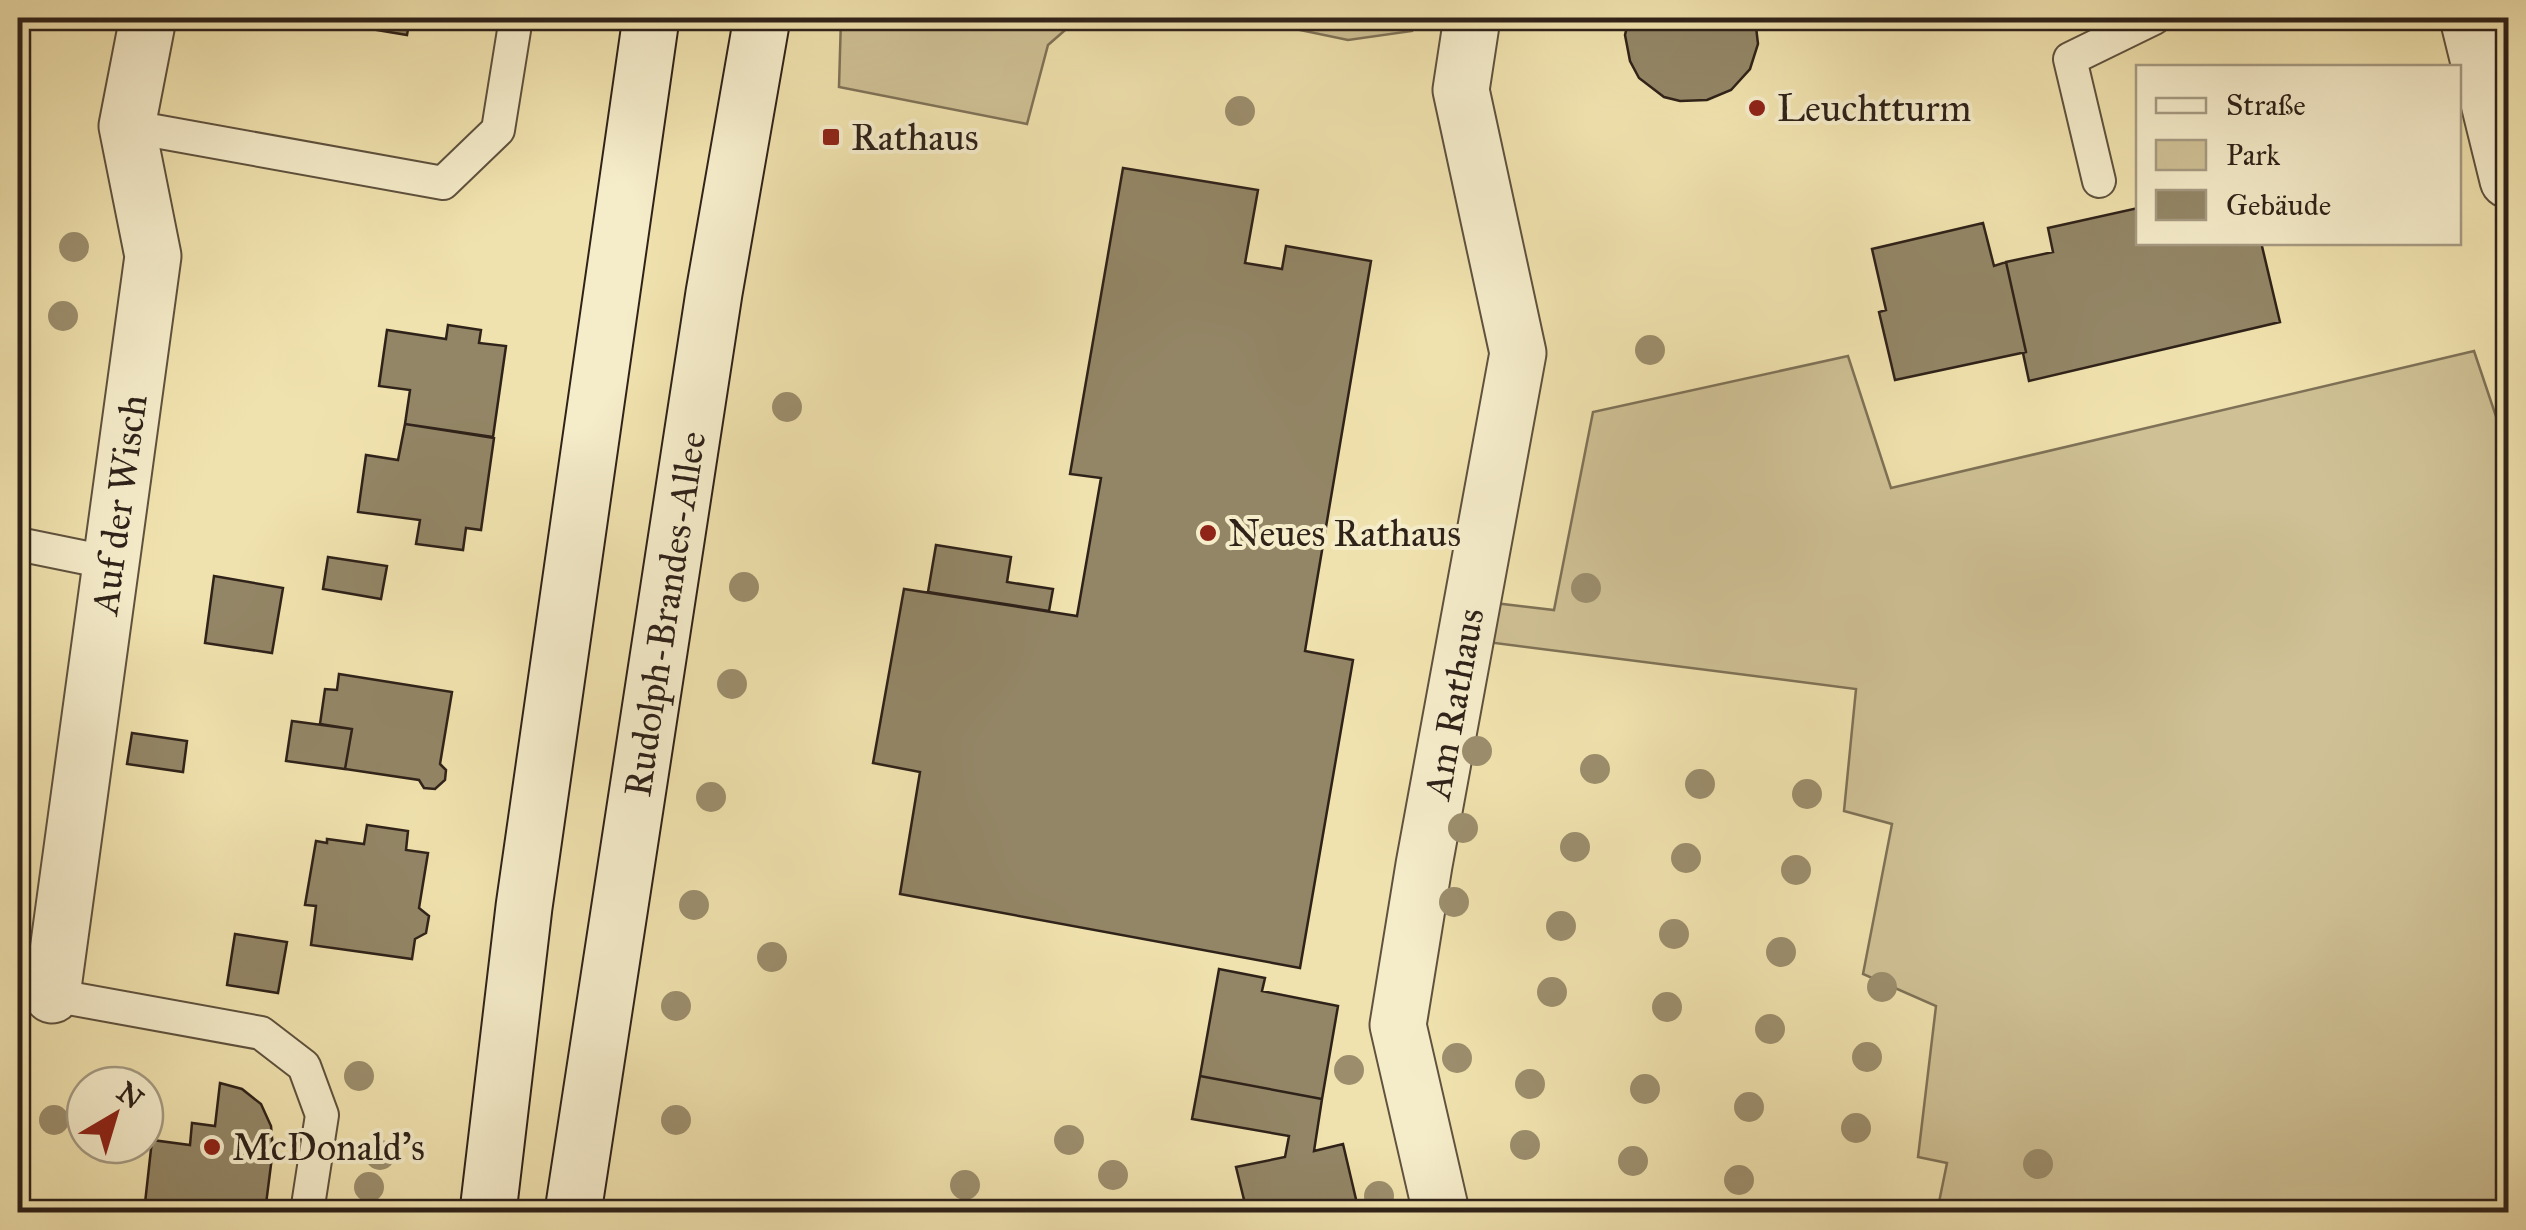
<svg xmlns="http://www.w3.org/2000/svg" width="2526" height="1230" font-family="'IM FELL Great Primer',serif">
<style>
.green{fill:#cfc195;stroke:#7f7257;stroke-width:2.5}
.building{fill:#938666;stroke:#2f2219;stroke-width:2.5}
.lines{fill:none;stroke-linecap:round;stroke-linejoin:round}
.lane-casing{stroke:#5f523e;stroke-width:36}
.street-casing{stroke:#5f523e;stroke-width:59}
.secondary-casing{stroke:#2f2219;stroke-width:59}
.lane{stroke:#f5ecca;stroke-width:32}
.street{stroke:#f5ecca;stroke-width:55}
.secondary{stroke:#f5ecca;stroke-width:55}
.tree{fill:#9c8e6d}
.poi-dot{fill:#8f2418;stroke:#f5ecca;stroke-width:4}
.labels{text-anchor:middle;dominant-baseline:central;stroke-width:8;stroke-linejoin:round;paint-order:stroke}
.poi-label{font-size:38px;fill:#2f2219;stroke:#f5ecca;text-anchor:start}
.street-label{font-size:38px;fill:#2f2219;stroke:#f5ecca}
</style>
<rect width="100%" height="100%" fill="#f0e2ae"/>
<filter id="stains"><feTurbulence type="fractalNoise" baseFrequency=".002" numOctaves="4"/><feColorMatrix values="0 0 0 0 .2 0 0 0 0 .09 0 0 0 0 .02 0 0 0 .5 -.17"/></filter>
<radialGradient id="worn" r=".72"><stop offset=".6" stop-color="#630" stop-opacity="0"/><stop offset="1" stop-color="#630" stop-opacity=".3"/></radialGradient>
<path class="green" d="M 841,18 L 1079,18 L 1048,45 L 1027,124 L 839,87 Z
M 1242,18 L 1412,18 L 1412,31 L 1348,40 Z
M 2474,351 L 2508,452 L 2508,1212 L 1937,1212 L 1947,1163 L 1918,1157 L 1936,1006 L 1863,974 L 1892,824 L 1844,811 L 1856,689 L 1487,642 L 1494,603 L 1554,610 L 1593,412 L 1848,356 L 1891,488 Z"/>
<path class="building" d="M 305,18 L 410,18 L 407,35 Z
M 1629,18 L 1755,18 L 1758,44 L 1750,69 L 1731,90 L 1707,100 L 1680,101 L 1664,97 L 1639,78 L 1630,61 L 1625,35 Z
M 1123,168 L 1258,190 L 1245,263 L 1282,269 L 1286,246 L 1371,261 L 1305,651 L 1353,660 L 1300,968 L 900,894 L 920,772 L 873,763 L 904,589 L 1077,616 L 1101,478 L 1070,474 Z
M 2138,208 L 2138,242 L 2261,242 L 2280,322 L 2029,381 L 2023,353 L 2026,352 L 2006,262 L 2053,252 L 2048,228 Z
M 1983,223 L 1994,266 L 2006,262 L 2026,352 L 1895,380 L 1879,312 L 1886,310 L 1872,249 Z
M 448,325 L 481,330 L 479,343 L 506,346 L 493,437 L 405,424 L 410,390 L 379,386 L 387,330 L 446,339 Z
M 405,424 L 494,438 L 481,530 L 466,528 L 463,550 L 416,544 L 420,520 L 358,512 L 366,455 L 398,460 Z
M 936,545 L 1011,557 L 1007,582 L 1053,589 L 1049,611 L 928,592 Z
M 328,557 L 387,566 L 381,599 L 323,589 Z
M 214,576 L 283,588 L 272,653 L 205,643 Z
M 339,674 L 452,692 L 440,764 L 446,770 L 445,780 L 435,789 L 424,788 L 419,780 L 345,769 L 352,729 L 320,724 L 325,689 L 337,690 Z
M 292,721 L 352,729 L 345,769 L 286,761 Z
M 132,733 L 187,741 L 183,772 L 127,764 Z
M 367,825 L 408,831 L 406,850 L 428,853 L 419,908 L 429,916 L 426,933 L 415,939 L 412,959 L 311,945 L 316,906 L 305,905 L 316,841 L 327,843 L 327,839 L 364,844 Z
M 235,934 L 287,942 L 278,993 L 227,985 Z
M 1219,969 L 1265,978 L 1262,991 L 1338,1006 L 1322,1099 L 1200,1076 Z
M 1200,1076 L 1322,1099 L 1314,1151 L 1343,1144 L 1359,1212 L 1247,1212 L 1236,1167 L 1285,1157 L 1289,1136 L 1192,1119 Z
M 220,1083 L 242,1089 L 261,1104 L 271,1126 L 273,1149 L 265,1212 L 144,1212 L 152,1140 L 190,1145 L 192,1123 L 215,1126 Z"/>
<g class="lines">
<defs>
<path id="lane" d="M 127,126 L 443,183 L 498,130 L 516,18
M 2099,181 L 2070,59 L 2154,18
M 18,544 L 111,563
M 52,995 L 261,1033 L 304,1066 L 322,1115 L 307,1212"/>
<g id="street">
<path d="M 2468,18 L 2508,180"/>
<path id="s1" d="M 52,995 L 153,256 L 127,126 L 148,18"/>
<path id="s2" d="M 1441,1212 L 1398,1025 L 1424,865 L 1518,353 L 1461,90 L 1472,18"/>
</g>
<g id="secondary">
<path d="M 488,1212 L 524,907 L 651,18"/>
<path id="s3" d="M 573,1212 L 714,293 L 762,18"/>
</g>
</defs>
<use href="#lane" class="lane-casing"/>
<use href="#street" class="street-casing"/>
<use href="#secondary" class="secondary-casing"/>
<use href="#lane" class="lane"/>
<use href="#street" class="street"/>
<use href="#secondary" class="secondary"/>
</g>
<g class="tree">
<circle cx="1240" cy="111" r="15"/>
<circle cx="74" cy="247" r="15"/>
<circle cx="63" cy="316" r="15"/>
<circle cx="1650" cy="350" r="15"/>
<circle cx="787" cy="407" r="15"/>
<circle cx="744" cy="587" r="15"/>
<circle cx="1586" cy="588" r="15"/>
<circle cx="732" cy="684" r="15"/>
<circle cx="1477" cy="751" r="15"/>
<circle cx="1595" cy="769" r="15"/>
<circle cx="1700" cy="784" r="15"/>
<circle cx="1807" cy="794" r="15"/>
<circle cx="711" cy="797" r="15"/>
<circle cx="1463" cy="828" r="15"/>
<circle cx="1575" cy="847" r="15"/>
<circle cx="1686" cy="858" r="15"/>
<circle cx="1796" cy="870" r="15"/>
<circle cx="1454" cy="902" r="15"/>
<circle cx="694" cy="905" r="15"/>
<circle cx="1561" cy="926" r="15"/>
<circle cx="1674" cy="934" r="15"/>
<circle cx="1781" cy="952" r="15"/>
<circle cx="772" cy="957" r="15"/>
<circle cx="1882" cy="987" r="15"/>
<circle cx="1552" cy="992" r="15"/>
<circle cx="676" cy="1006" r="15"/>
<circle cx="1667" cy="1007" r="15"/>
<circle cx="1770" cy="1029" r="15"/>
<circle cx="1867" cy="1057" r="15"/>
<circle cx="1457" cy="1058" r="15"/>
<circle cx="1349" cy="1070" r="15"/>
<circle cx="359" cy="1076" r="15"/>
<circle cx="1530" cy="1084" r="15"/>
<circle cx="1645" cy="1089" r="15"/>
<circle cx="1749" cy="1107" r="15"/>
<circle cx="54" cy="1120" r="15"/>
<circle cx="676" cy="1120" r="15"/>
<circle cx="1856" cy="1128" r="15"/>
<circle cx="1069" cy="1140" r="15"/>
<circle cx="1525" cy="1145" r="15"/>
<circle cx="380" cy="1155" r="15"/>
<circle cx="1633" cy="1161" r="15"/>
<circle cx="2038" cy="1164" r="15"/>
<circle cx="1113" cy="1175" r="15"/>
<circle cx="1739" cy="1180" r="15"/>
<circle cx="965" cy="1185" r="15"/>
<circle cx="369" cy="1187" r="15"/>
<circle cx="1379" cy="1196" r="15"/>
</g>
<g class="poi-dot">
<circle cx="1757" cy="108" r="10"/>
<rect x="821" y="127" width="20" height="20" rx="5"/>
<circle cx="1208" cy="533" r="10"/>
<circle cx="212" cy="1147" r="10"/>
</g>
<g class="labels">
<g class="poi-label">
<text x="1777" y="108">Leuchtturm</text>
<text x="851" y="137">Rathaus</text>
<text x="1228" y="533">Neues Rathaus</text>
<text x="232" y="1147">McDonald's</text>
</g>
<g class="street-label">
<text stroke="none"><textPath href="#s1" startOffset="495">Auf der Wisch</textPath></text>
<text stroke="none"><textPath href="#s3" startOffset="605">Rudolph-Brandes-Allee</textPath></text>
<text stroke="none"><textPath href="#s2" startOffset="518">Am Rathaus</textPath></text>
</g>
</g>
<rect width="2526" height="1230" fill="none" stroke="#f0e2ae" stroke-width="60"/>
<rect x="20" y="20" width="2486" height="1190" fill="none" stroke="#2f2219" stroke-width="5"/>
<rect x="30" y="30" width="2466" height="1170" fill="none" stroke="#2f2219" stroke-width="2.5"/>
<rect x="2136" y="65" width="325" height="180" fill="#f5ecca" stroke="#a69b83" stroke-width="2.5"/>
<rect x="2156" y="98" width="50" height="15" fill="#f5ecca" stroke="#a69b83" stroke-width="2.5"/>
<text x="2226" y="115" font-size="30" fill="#2f2219">Straße</text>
<rect x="2156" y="140" width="50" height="30" fill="#cfc195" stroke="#a69b83" stroke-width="2.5"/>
<text x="2226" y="165" font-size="30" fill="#2f2219">Park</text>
<rect x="2156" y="190" width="50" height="30" fill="#938666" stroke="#a69b83" stroke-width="2.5"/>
<text x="2226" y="215" font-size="30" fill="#2f2219">Gebäude</text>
<g transform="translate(115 1115) rotate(38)"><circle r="48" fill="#f5ecca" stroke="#a69b83" stroke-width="2.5"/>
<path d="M0-8L18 38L0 25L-18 38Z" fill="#8f2418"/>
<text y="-15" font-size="28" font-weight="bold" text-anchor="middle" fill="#2f2219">N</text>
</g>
<rect width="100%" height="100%" filter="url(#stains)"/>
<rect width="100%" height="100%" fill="url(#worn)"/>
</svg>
